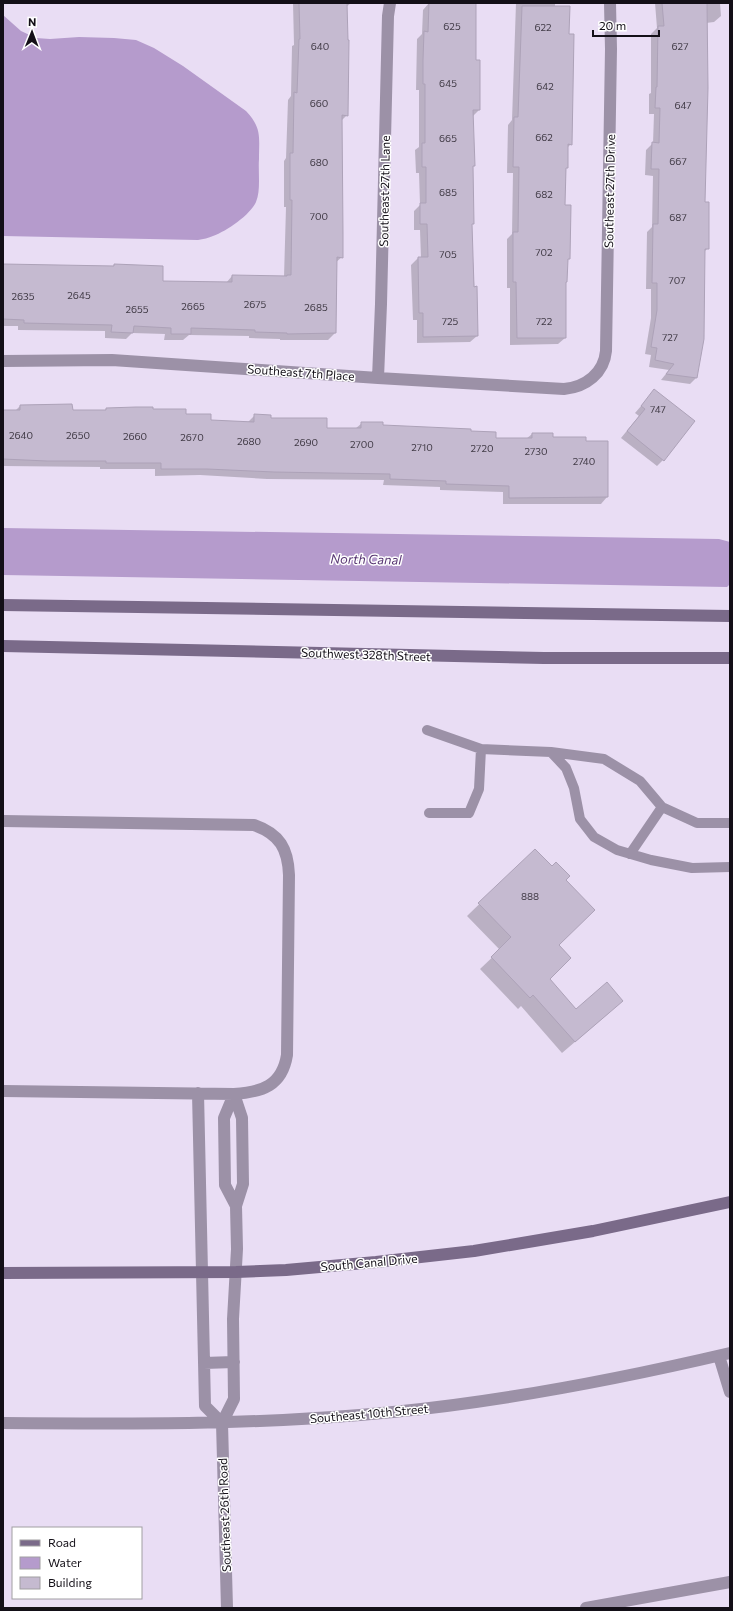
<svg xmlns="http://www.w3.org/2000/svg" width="733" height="1611" font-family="Commissioner,sans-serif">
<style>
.water{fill:#b59bcc}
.shadow{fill:#0003}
.building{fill:#c5bad0;stroke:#ada2b8}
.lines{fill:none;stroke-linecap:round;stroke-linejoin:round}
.lane{stroke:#9c91a7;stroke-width:10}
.street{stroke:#9c91a7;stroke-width:12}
.secondary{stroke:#7a6a89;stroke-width:12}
.labels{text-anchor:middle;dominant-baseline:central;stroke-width:3;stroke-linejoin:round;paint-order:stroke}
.number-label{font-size:10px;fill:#403a45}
.street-label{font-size:12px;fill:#130f17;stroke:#fff}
.water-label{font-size:13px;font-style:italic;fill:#573572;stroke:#fff}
</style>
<rect width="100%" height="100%" fill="#e9ddf4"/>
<path class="water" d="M 3,15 L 21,31 L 36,38 L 50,39 L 79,37 L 114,38 L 136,40 L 154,48 L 183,66 L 246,111 C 262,128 259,137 259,159 C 258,172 261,190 256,202 C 250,215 227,231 213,236 C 209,238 203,239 198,240 L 3,236 Z
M 3,528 L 719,539 L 730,542 L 730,584 L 727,587 L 3,575 Z"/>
<path class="shadow" d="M 293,3 L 351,3 L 346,7 L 347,115 L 341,121 L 342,257 L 335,263 L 335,333 L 328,340 L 280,340 L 280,339 L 249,338 L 249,336 L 189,335 L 183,340 L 164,340 L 165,334 L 132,333 L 126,339 L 105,338 L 105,331 L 18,330 L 18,326 L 3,326 L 3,265 L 112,267 L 114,265 L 162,282 L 226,283 L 232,276 L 284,277 L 286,207 L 284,207 L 284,161 L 286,158 L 288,100 L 291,96 L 292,46 L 294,45 Z
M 429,3 L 474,61 L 479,110 L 472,117 L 474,166 L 472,167 L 473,223 L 471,225 L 477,336 L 470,342 L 417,343 L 417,320 L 413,320 L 411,265 L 418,258 L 421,258 L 420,230 L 414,230 L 414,211 L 420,205 L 419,173 L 416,173 L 415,150 L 419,147 L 419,90 L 416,90 L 417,39 L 422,34 L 423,10 Z
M 514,3 L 555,3 L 555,7 L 568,35 L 571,144 L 567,148 L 564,206 L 569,258 L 567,261 L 566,282 L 565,284 L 565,338 L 558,344 L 510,345 L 510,288 L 507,288 L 507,239 L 512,234 L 513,173 L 507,173 L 508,125 L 512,120 L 516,3 Z
M 655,3 L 720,3 L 721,16 L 714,22 L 706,23 L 704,203 L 708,248 L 704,252 L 696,378 L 690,384 L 661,380 L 669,370 L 649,367 L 651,355 L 645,354 L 651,318 L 651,289 L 646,289 L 647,232 L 652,227 L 653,176 L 645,175 L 646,150 L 653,143 L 654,114 L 649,114 L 649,94 L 651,93 L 651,34 L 657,28 Z
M 654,391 L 663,460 L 657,466 L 621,438 L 639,416 L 635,413 Z
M 20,406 L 72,411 L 104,411 L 106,409 L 152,410 L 185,415 L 210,421 L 248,422 L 255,415 L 326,429 L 355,429 L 362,423 L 382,426 L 470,432 L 495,439 L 526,439 L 532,434 L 552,438 L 585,442 L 607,442 L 607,497 L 601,504 L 503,504 L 503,492 L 440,490 L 440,487 L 383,485 L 384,480 L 267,479 L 200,475 L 155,476 L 155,469 L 100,469 L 100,467 L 3,466 L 3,411 L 15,411 Z
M 535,850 L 564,880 L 558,945 L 548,979 L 576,1011 L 610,1012 L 562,1053 L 521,1006 L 518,1009 L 480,969 L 500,950 L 467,916 Z"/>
<path class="building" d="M 299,3 L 347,3 L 348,40 L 349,40 L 348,116 L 342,115 L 343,234 L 343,258 L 337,257 L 336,333 L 287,334 L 287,333 L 255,332 L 255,330 L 191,328 L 191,334 L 171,334 L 171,328 L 134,326 L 133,333 L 111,332 L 112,325 L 24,323 L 24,320 L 3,319 L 3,264 L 114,266 L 114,264 L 163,266 L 163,281 L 232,282 L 232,275 L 287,276 L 287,275 L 291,275 L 292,200 L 290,200 L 290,153 L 293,153 L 294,92 L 297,93 L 299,39 L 300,39 Z
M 429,3 L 476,3 L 476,60 L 480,60 L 480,110 L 473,110 L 475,166 L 473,166 L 474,224 L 472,224 L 474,287 L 477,286 L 478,336 L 423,337 L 423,313 L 419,313 L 418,257 L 428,257 L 427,224 L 420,224 L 420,203 L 426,203 L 426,167 L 422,167 L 422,143 L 425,143 L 425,84 L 423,84 L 423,60 L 424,31 L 428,32 Z
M 662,3 L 707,3 L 708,88 L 705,202 L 709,202 L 709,249 L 705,249 L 704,339 L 697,378 L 666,374 L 674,364 L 655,360 L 657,348 L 651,347 L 657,310 L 657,283 L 652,283 L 653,224 L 658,224 L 659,169 L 651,169 L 652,142 L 659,143 L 660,108 L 655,108 L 656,87 L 657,87 L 658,26 L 664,26 Z
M 522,6 L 570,6 L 569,34 L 574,34 L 572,145 L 568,144 L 568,168 L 566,168 L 565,205 L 571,205 L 570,259 L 568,259 L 567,282 L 566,282 L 566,338 L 517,338 L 516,282 L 513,282 L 513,232 L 518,232 L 519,167 L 513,167 L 514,117 L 518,117 Z
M 654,389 L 695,421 L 664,461 L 627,431 L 645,409 L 641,406 Z
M 72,404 L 73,410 L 106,410 L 106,408 L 136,407 L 153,407 L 153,409 L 186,409 L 186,414 L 211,414 L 211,420 L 254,422 L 254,414 L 271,415 L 271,418 L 327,418 L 327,428 L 361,428 L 361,422 L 383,422 L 383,425 L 471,429 L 471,431 L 496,432 L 496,438 L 532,438 L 532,433 L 553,433 L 553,437 L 586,437 L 586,441 L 608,441 L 608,497 L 509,498 L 509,486 L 446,484 L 446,481 L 390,479 L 390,474 L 274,472 L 207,469 L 161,469 L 161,463 L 106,463 L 106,461 L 47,461 L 3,459 L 3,410 L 20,410 L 20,405 Z
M 535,849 L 552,866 L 556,862 L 570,876 L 566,880 L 595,910 L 559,945 L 571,958 L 550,979 L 576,1009 L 607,982 L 623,1001 L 575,1042 L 533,995 L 530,998 L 491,957 L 511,937 L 478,903 Z"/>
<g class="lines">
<path class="lane" d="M 427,730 L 481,749 L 551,752 L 604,759 L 640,781 L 662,807 L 697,823 L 730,823
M 551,752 L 566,768 L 574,788 L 580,819 L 594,837 L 617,850 L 651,860 L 692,868 L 730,867
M 429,813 L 469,813 L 479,789 L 481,749
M 630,854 L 662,807"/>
<path class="street" d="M 3,361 L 112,360 L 378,378 L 564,389 C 586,387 604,373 606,351 L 611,49 L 610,3
M 378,378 L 381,304 L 388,16 L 390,3
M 3,821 L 254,825 C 280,834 288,849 289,875 L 287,1055 C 282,1086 262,1092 234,1094 L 3,1091
M 198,1093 L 205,1406 L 222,1423
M 234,1094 L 224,1118 L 225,1185 L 236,1206
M 719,1356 L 730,1392
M 204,1363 L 234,1362
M 3,1423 C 133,1424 263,1425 393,1412 C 506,1401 619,1379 730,1353
M 227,1608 L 222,1423 L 234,1399 L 233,1319 L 237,1249 L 236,1206 L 243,1184 L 242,1118 L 234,1094
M 586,1608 L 730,1582"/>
<path class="secondary" d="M 3,605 L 730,616
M 3,646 L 544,658 L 730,658
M 3,1273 L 236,1272 L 286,1270 L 376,1262 L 474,1251 L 534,1241 L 593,1231 L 730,1202"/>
</g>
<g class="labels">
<g class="number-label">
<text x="452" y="26">625</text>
<text x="543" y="27">622</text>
<text x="320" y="46">640</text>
<text x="680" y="46">627</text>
<text x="448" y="83">645</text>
<text x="545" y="86">642</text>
<text x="319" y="103">660</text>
<text x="683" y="105">647</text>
<text x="544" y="137">662</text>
<text x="448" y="138">665</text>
<text x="678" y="161">667</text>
<text x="319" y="162">680</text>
<text x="448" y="192">685</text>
<text x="544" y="194">682</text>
<text x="319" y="216">700</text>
<text x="678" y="217">687</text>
<text x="544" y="252">702</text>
<text x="448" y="254">705</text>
<text x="677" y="280">707</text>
<text x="79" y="295">2645</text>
<text x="23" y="296">2635</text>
<text x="255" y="304">2675</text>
<text x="193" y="306">2665</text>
<text x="316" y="307">2685</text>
<text x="137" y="309">2655</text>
<text x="450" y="321">725</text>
<text x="544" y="321">722</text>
<text x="670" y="337">727</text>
<text x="658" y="409">747</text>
<text x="21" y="435">2640</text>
<text x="78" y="435">2650</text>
<text x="135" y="436">2660</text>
<text x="192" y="437">2670</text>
<text x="249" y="441">2680</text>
<text x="306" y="442">2690</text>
<text x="362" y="444">2700</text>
<text x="422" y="447">2710</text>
<text x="482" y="448">2720</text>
<text x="536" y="451">2730</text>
<text x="584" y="461">2740</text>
<text x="530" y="896">888</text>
</g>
<g class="street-label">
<text transform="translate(384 191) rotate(-89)">Southeast 27th Lane</text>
<text transform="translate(609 191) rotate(-89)">Southeast 27th Drive</text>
<text transform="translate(301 372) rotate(4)">Southeast 7th Place</text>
<text transform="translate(366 654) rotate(2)">Southwest 328th Street</text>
<text transform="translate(369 1262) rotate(-5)">South Canal Drive</text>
<text transform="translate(369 1413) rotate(-5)">Southeast 10th Street</text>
<text transform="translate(224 1515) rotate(-92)">Southeast 26th Road</text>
</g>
<g class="water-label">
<text transform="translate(366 559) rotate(1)">North Canal</text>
</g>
</g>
<rect width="733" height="1611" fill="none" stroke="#130f17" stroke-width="8"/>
<rect x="12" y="1527" width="130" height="72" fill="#ffffff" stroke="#a19fa2"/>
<rect x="20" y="1540" width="20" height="6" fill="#7a6a89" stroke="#a19fa2"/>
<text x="48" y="1547" font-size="12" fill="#130f17">Road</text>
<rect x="20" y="1557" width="20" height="12" fill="#b59bcc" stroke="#a19fa2"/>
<text x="48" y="1567" font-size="12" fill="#130f17">Water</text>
<rect x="20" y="1577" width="20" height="12" fill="#c5bad0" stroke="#a19fa2"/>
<text x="48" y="1587" font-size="12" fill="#130f17">Building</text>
<g transform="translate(32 32) rotate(1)" stroke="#ffffff" stroke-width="3" paint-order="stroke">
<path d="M0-3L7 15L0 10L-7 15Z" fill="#130f17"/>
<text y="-6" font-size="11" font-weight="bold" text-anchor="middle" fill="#130f17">N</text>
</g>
<path d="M593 30v6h66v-6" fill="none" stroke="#130f17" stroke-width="2"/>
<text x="599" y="30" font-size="12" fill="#130f17" stroke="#ffffff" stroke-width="3" paint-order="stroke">20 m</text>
</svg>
